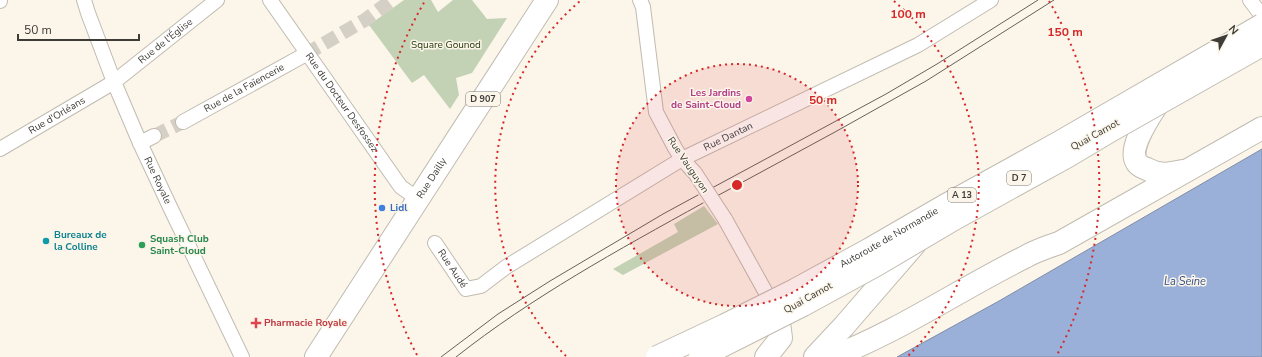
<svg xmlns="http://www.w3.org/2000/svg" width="1262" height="357" font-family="'Nunito Sans',sans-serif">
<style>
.green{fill:#c3d2b5}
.water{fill:#9bb0d8;stroke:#7f8da8}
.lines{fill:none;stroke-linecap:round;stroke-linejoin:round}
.minor-tunnel{stroke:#d5d0c6;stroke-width:14;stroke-dasharray:14 7;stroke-linecap:butt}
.minor-casing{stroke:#c1bcb1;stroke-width:16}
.primary-casing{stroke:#c1bcb1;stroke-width:24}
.minor{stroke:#fff;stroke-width:14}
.primary{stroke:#fff;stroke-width:22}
.tram{stroke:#65625c;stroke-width:1}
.minor-bridge-casing{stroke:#c1bcb1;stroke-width:16;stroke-linecap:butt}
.motorway-bridge-casing{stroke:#c1bcb1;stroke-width:24;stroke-linecap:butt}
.minor-bridge{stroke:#fff;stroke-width:14}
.motorway-bridge{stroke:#fff;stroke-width:22}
.ring{fill:none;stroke:#d62828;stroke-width:2;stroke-dasharray:2 4}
.hotel-dot{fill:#d1479c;stroke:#fbf5ea;stroke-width:1.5}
.shop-dot{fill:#3f7fe0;stroke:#fbf5ea;stroke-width:1.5}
.culture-dot{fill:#0f9aa8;stroke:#fbf5ea;stroke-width:1.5}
.leisure-dot{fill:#2e9e5b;stroke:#fbf5ea;stroke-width:1.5}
.health-dot{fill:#e0444e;stroke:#fbf5ea;stroke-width:1.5}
.labels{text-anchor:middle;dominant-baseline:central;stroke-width:3;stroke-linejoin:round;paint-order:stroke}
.shield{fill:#fbf5ea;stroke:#77746d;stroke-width:1}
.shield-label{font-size:9px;font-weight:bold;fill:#3e3c37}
.street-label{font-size:10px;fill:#3e3c37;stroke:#fbf5ea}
.park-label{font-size:10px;fill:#273a0d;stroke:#fbf5ea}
.hotel-label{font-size:10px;font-weight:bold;fill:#b23c85;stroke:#fbf5ea;text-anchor:end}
.shop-label{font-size:10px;font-weight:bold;fill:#366cbe;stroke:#fbf5ea;text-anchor:start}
.culture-label{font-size:10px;font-weight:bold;fill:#0d838f;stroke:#fbf5ea;text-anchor:start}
.leisure-label{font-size:10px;font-weight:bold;fill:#27864d;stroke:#fbf5ea;text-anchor:start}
.health-label{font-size:10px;font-weight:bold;fill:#be3a42;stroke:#fbf5ea;text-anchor:start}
.water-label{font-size:11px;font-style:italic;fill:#344f82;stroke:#fbf5ea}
.centre{fill:#d62828;stroke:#fbf5ea;stroke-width:2}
.ring-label{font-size:12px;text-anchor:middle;font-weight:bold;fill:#d62828;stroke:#fbf5ea;stroke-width:3;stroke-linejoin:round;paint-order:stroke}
</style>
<rect width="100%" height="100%" fill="#fbf5ea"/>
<path class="green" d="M 404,0 L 431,0 L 438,12 L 453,0 L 472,0 L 487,19 L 507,18 L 472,73 L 456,78 L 459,95 L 450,109 L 424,75 L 412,83 L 369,25 Z
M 704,206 L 718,224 L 623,275 L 613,269 L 678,232 L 674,224 Z"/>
<path class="water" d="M 1262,149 L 1262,357 L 897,357 L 999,301 Z"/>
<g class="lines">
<path class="minor-tunnel" d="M 306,54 L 365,20 L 392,0
M 154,136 L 183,122"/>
<defs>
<g id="minor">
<path id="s1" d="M 84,0 L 88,13 L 114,82 L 140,143 L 170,207 L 242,357"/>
<path id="s2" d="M 270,0 L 398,183 L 401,187 L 418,199"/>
<path d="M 640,0 L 643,7 L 656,112 L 675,148 L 682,159 L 695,173"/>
<path d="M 1250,0 L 1262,16"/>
<path d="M 0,1 L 0,0"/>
<path id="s3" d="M 183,122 L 306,54"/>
<path d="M 140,143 L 154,136"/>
<path id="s4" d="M 0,149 L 114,82 L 217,0"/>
<path d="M 725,219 L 775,309"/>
<path id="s5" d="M 435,243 L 466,289 L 481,286 L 506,267 L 682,159 L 918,45 L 991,0"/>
</g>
<g id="primary">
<path d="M 1160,100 C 1152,113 1125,150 1138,164 C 1140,166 1144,168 1147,169 C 1160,176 1169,174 1183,171"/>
<path id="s6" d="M 316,357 L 547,0"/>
<path d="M 766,357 L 781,338 L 778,315"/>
<path d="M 815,357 L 844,326 L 915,244"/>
<path d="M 832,357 C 900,331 960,289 1025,257 C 1035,251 1047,247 1059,243 L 1262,128"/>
</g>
</defs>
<use href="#minor" class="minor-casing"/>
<use href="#primary" class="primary-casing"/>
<use href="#minor" class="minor"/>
<use href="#primary" class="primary"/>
<path class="tram" d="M 712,188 L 886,94 L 937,64 L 1038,0
M 717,196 L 835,132 L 926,81 L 1054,0
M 441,357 L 498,314 L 550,281 L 663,214 L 698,195
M 456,357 C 532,297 618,250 703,203"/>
<defs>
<path id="minor-bridge" d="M 695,173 L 725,219"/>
<g id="motorway-bridge">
<path id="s7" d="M 657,357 L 725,325 L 795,290 L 870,249 L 946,205 L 1060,142 L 1262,25"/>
<path d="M 700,357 L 803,305 L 878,264 L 954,219 L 1068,156 L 1110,131 L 1262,45"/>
</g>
</defs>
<use href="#minor-bridge" class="minor-bridge-casing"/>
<use href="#motorway-bridge" class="motorway-bridge-casing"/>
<use href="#minor-bridge" class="minor-bridge"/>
<use href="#motorway-bridge" class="motorway-bridge"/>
</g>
<circle cx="737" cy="185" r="121" fill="#d62828" fill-opacity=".12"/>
<g class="ring">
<circle cx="737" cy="185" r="121"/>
<path d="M566 356A242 242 0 0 1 580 1M894 1A242 242 0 0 1 908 356"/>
<path d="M417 355A362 362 0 0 1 425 1M1049 1A362 362 0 0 1 1057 355"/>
</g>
<circle class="hotel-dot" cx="749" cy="99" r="4"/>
<circle class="shop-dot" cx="382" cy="208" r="4"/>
<circle class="culture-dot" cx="46" cy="241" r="4"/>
<circle class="leisure-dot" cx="142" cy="245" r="4"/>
<path class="health-dot" d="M254 317h4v4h4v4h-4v4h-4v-4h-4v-4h4z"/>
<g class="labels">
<g class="shield">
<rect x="466" y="92" width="34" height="14" rx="3"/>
<rect x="1007" y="171" width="24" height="14" rx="3"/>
<rect x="948" y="188" width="28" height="14" rx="3"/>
</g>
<g class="shield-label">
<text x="483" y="99">D 907</text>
<text x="1019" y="178">D 7</text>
<text x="962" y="195">A 13</text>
</g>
<g class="street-label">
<text stroke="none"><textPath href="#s4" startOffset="198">Rue de l'Église</textPath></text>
<text stroke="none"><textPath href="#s3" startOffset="70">Rue de la Faïencerie</textPath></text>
<text stroke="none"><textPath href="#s2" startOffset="125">Rue du Docteur Desfossez</textPath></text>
<text stroke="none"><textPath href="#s4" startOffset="66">Rue d'Orléans</textPath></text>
<text transform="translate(1095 135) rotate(-29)">Quai Carnot</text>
<text stroke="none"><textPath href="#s5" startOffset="360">Rue Dantan</textPath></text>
<text transform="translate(688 165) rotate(56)">Rue Vauguyon</text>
<text stroke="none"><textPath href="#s6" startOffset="213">Rue Dailly</textPath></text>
<text stroke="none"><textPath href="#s1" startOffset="195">Rue Royale</textPath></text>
<text stroke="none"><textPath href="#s7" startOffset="261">Autoroute de Normandie</textPath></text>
<text stroke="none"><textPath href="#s5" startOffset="31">Rue Audé</textPath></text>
<text transform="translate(808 298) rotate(-29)">Quai Carnot</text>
</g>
<g class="park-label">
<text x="446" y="45">Square Gounod</text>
</g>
<g class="hotel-label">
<text x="741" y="93">Les Jardins<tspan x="741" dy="12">de Saint-Cloud</tspan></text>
</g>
<g class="shop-label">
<text x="390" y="208">Lidl</text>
</g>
<g class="culture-label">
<text x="54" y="235">Bureaux de<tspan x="54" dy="12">la Colline</tspan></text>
</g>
<g class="leisure-label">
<text x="150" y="239">Squash Club<tspan x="150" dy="12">Saint-Cloud</tspan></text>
</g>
<g class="health-label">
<text x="264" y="323">Pharmacie Royale</text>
</g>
<g class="water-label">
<text x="1185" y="281">La Seine</text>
</g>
</g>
<circle cx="737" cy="185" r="6" class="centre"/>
<g class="ring-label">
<text x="908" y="18">100 m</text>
<text x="1065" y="36">150 m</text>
<text x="823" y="104">50 m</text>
</g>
<g transform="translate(1226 36) rotate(50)" stroke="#fbf5ea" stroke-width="3" paint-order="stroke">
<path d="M0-3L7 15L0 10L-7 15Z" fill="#3e3c37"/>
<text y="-6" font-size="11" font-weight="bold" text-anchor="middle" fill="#3e3c37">N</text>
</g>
<path d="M18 34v6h121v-6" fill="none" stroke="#3e3c37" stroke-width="2"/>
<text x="24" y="34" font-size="12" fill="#3e3c37" stroke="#fbf5ea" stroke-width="3" paint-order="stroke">50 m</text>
</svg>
